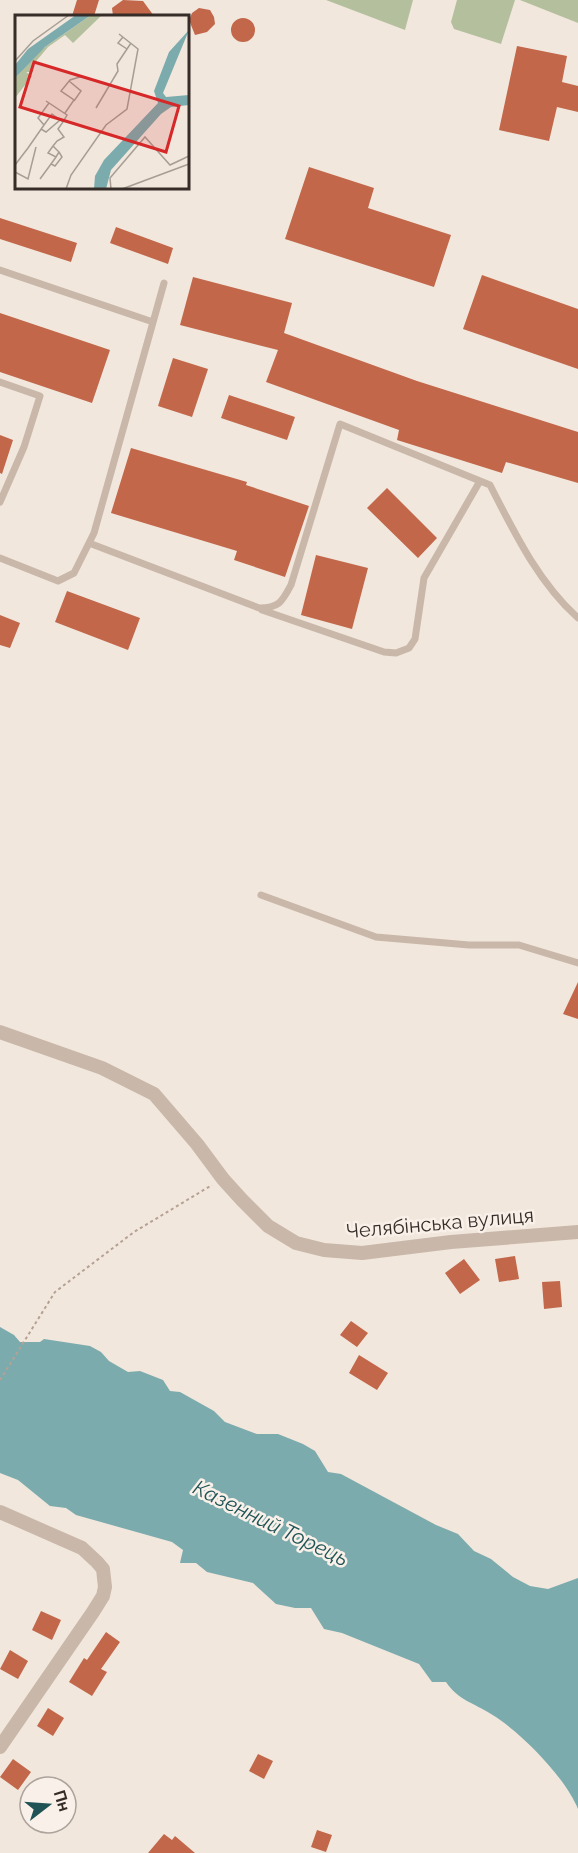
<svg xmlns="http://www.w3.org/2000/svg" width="578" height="1853" font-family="Raleway,sans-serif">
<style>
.green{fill:#b4c09d}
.water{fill:#7cabad}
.building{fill:#c2674a}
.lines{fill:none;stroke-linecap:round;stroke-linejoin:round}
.path{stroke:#b5a193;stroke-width:2;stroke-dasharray:3 3;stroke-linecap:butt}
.service{stroke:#c9b7a9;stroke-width:7}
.minor{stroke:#c9b7a9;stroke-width:14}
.labels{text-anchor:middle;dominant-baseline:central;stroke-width:5;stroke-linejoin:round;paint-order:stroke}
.street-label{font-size:20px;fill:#362d28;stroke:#f9f1e9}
.water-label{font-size:21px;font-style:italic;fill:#1f5356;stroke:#f9f1e9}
.inset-road{fill:none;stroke:#a69d94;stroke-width:1.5}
.view{fill:#d62828;fill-opacity:0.15;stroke:#d62828;stroke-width:3}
.inset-edge{fill:none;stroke:#362d28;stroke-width:3}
</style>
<rect width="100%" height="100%" fill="#f1e7dc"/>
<path class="green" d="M 326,0 L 413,0 L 405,30 Z
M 457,0 L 515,0 L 501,44 L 454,29 L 451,22 Z
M 520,0 L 578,0 L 578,23 Z"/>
<path class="water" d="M 0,1327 L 14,1335 L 20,1342 L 40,1342 L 44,1339 L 90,1346 L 101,1352 L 109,1361 L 128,1372 L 140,1371 L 163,1380 L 170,1391 L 180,1392 L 214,1411 L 225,1422 L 257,1434 L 278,1434 L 303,1444 L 315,1451 L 328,1472 L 341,1474 L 436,1525 L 458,1534 L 474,1551 L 491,1559 L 513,1577 L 530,1586 L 548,1589 L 578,1578 L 578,1809 C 565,1777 521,1732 491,1714 C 474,1703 458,1700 446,1682 L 432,1682 L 419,1664 L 342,1633 L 324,1629 L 311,1608 L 295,1608 L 276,1604 L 253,1583 L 207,1572 L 196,1563 L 180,1563 L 183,1550 L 172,1542 L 76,1515 L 66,1508 L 50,1506 L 18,1480 L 0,1473 Z"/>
<path class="building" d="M 77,0 L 99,0 L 94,16 L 72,16 Z
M 123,0 L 143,1 L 154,16 L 113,16 L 112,8 Z
M 199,8 L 210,10 L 214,17 L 215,24 L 207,32 L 195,35 L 189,20 L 192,13 Z
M231 30a12 12 0 1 1 24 0a12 12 0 1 1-24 0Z
M 517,46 L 567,56 L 562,82 L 578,86 L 578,112 L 557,107 L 549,141 L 499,130 Z
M 309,167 L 374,188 L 368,208 L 451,235 L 434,287 L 285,239 Z
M 0,218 L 77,243 L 71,262 L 0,239 Z
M 116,227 L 173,248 L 168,264 L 110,243 Z
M 482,275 L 578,309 L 578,369 L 463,329 Z
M 193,277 L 292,303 L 284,333 L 417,381 L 578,432 L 578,483 L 506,462 L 502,473 L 397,440 L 399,430 L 266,382 L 278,350 L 180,325 Z
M 0,313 L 110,350 L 92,403 L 0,372 Z
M 173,358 L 208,369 L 192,417 L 158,406 Z
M 229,395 L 295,417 L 287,440 L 221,418 Z
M 0,435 L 13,440 L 2,474 L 0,473 Z
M 131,448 L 247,482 L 246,485 L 309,506 L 285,577 L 234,560 L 237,551 L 111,513 Z
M 387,488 L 437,538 L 418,558 L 367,508 Z
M 316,555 L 368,568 L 352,629 L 301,615 Z
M 67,591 L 140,618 L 128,650 L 55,622 Z
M 0,615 L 20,623 L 10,648 L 0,645 Z
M 578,982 L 578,1019 L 563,1014 Z
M 515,1256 L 519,1279 L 499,1282 L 495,1259 Z
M 464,1259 L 480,1280 L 460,1294 L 445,1273 Z
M 560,1281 L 562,1307 L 544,1309 L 542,1282 Z
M 351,1321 L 368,1333 L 357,1347 L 340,1335 Z
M 359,1355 L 388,1373 L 377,1390 L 349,1373 Z
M 41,1611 L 61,1620 L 52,1640 L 32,1630 Z
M 106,1632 L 120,1642 L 101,1669 L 107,1672 L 92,1696 L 69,1682 L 84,1658 L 87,1660 Z
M 10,1650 L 28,1661 L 18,1679 L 0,1669 Z
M 48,1708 L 64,1718 L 53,1736 L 37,1726 Z
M 258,1754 L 273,1761 L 264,1779 L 249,1771 Z
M 13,1759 L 31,1772 L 18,1790 L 0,1777 Z
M 317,1830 L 332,1835 L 326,1852 L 311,1847 Z
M 164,1834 L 172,1840 L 175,1836 L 195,1853 L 148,1853 Z"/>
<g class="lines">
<path class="path" d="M 0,1380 L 55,1292 L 134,1232 L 212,1185"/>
<path class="service" d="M 0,270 L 153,322
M 0,382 L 40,396 L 24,447 L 0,502
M 89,543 L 259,608 C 279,608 282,602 291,585 L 340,424 L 490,485 C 514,532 538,582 578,618
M 0,558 L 58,581 L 74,573 L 94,533 L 164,283
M 262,610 L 384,652 L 396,653 L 409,648 L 415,639 L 424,578 L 480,481
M 261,895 L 376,937 L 469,945 L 519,945 L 578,963"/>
<path class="minor" d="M 0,1032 L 102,1068 L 154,1094 L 197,1144 L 223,1179 L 242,1200 L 268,1226 L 296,1243 L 324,1250 L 362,1253 L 451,1242 L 578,1232
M 0,1512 L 82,1548 L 97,1562 L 103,1569 L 105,1587 L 103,1596 L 93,1612 L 0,1747"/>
</g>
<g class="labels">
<g class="street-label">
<text transform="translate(440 1223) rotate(-5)">Челябінська вулиця</text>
</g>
<g class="water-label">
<text transform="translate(271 1523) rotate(26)">Казенний Торець</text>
</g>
</g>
<g transform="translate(15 15)">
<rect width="174" height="174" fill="#f1e7dc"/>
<path d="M 76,0 L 87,0 L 58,28 L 50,20 L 33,32 L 17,51 L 18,57 L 11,57 L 17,61 L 0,83 L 0,63 L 26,35 Z" fill="#b4c09d"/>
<path d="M 61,0 L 76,0 L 30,32 L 0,63 L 0,50 L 13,34 ZM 174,15 L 148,78 L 151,82 L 174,80 L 174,90 L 156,92 L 146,99 L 96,155 L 91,174 L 79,174 L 80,161 L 89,145 L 143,88 L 139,76 L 154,37 Z" fill="#7cabad"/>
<path class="inset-road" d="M 108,22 L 103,28 L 112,34M 0,46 L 18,26 L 54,0M 54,66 L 66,76 L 59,86M 31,86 L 52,100 L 48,107M 81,93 L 103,56 L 102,49 L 116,28M 50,98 L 59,85 L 46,76 L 55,65 L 68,61M 29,110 L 23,103 L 34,88M 38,131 L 44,137 L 41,142 L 33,138 L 38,131 L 42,126 L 49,122 L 43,114 L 48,107 L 45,105M 41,142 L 36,149 L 40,151 L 47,142 L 44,137M 0,150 L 13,133 L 29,110 L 37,99 L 45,105 L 31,117 L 26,114M 0,157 L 13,164 L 21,132M 25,164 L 36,149M 51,174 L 56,160 L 91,110 L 112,94 L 123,34 L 104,19M 96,174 L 95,163 L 130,122 L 155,150 L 174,141M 107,174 L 174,149"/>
<path class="view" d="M 19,47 L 164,91 L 151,137 L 5,92 Z"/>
<rect width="174" height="174" class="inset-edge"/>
</g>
<g transform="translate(48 1805) rotate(73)"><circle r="28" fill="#f9f1e9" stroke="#aba39c" stroke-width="1.5"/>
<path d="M0-4.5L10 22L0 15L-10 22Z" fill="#1f5356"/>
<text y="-9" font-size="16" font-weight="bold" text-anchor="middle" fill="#362d28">Пн</text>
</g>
</svg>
